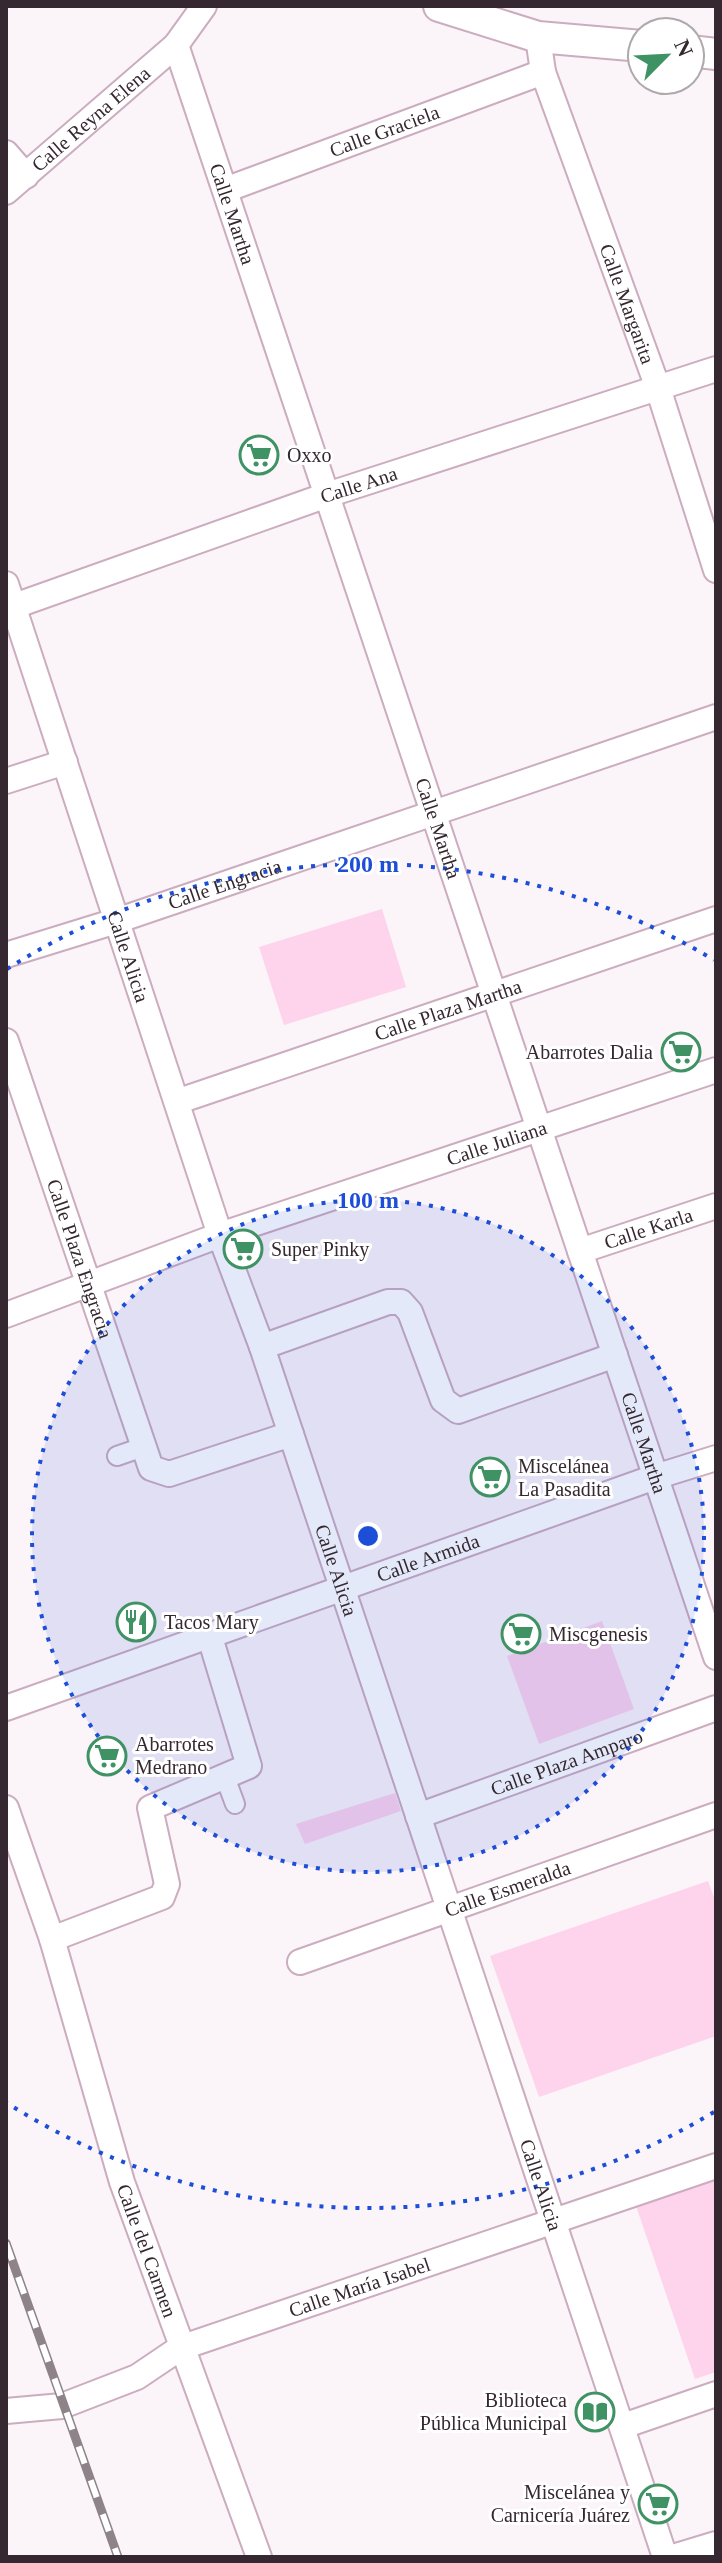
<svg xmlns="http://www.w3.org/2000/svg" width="722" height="2563" font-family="'Times New Roman',serif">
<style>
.green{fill:#fed3ec}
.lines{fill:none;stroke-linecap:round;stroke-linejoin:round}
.pedestrian-casing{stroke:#ccacbf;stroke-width:22}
.minor-casing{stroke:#ccacbf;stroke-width:28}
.tertiary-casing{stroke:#ccacbf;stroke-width:34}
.pedestrian{stroke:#fff;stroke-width:18}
.minor{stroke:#fff;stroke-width:24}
.tertiary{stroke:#fff;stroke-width:30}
.rail-casing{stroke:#8d8389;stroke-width:9}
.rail{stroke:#fff;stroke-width:6;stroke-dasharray:18;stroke-linecap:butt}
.ring{fill:none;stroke:#1d4ed8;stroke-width:4;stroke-dasharray:4 8}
.labels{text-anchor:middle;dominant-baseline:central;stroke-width:6;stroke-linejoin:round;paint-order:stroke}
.street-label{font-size:20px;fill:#352830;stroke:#fff}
.poi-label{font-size:20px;fill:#352830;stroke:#fff;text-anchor:start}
.centre{fill:#1d4ed8;stroke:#fff;stroke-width:4}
.ring-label{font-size:24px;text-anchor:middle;font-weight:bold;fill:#1d4ed8;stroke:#fff;stroke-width:6;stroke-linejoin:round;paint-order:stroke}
</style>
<rect width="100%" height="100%" fill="#fbf4f8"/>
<path class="green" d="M 382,909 L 406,987 L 284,1025 L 259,947 Z
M 602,1621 L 634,1709 L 539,1744 L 507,1656 Z
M 395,1793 L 401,1811 L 305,1844 L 296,1824 Z
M 708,1881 L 716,1903 L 716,2036 L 539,2097 L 490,1956 Z
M 716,2172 L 716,2372 L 695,2379 L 634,2200 Z"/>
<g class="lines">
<defs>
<path id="pedestrian" d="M 117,1456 L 143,1447
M 225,1777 L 235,1804"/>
<g id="minor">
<path id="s1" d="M 538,37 L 543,72 L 658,388 L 716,570"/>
<path id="s2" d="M 176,45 L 716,1657"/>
<path d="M 6,153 L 26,176"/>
<path id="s3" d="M 225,190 L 543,72"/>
<path id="s4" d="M 6,192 L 176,45 L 204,6"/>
<path id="s5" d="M 6,584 L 220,1235 L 262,1347 L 665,2557"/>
<path id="s6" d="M 6,609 L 327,495 L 716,369"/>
<path d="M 6,781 L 65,762"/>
<path id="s7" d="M 6,955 L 116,921 L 716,717"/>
<path id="s8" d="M 6,1041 L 151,1468 L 169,1474 L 291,1434"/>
<path id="s9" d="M 179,1101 L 716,919"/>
<path id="s10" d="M 580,1251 L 716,1206"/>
<path id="s11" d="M 6,1315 L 220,1235 L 716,1070"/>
<path d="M 262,1347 L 388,1302 L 401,1302 L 410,1312 L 443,1400 L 458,1411 L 615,1355"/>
<path id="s12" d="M 6,1708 L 655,1477 L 716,1458"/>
<path d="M 6,1808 L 52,1939 L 162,1897 L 167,1884 L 150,1808 L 249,1766 L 209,1634"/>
<path id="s13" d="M 418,1816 L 716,1708"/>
<path id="s14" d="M 52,1939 L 122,2182 L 259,2557"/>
<path id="s15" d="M 300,1962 L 716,1815"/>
<path id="s16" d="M 6,2411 L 62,2406 L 137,2377 L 180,2348 L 716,2166"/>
<path d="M 623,2426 L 716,2394"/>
<path d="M 673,2557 L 716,2544"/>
</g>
<path id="tertiary" d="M 439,6 L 538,37 L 642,46
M 690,51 L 716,54"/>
</defs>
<use href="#pedestrian" class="pedestrian-casing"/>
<use href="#minor" class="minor-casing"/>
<use href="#tertiary" class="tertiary-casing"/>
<use href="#pedestrian" class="pedestrian"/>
<use href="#minor" class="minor"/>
<use href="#tertiary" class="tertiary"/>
<defs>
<path id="rail" d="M 6,2243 L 118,2557"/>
</defs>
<use href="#rail" class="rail-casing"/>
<use href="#rail" class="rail"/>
</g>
<circle cx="368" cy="1536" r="336" fill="#1d4ed8" fill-opacity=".12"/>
<g class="ring">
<circle cx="368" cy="1536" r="336"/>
<path d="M714 2112A672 672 0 0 1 7 2103M7 969A672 672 0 0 1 714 960"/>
</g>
<defs>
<symbol id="supermarket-ring" viewBox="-11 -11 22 22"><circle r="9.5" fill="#fff" stroke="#3f9264" stroke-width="1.5"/><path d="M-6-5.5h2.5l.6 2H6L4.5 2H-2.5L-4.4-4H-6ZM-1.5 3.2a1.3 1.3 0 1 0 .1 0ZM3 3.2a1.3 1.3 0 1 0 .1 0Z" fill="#3f9264"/></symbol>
<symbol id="restaurant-ring" viewBox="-11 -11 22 22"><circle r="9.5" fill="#fff" stroke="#3f9264" stroke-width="1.5"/><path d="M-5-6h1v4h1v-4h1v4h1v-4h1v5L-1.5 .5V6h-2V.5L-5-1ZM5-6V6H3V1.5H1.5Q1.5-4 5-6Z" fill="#3f9264"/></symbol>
<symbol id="library-ring" viewBox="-11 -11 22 22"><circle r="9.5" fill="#fff" stroke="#3f9264" stroke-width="1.5"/><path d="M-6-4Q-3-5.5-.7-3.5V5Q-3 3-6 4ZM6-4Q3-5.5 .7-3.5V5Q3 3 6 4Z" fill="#3f9264"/></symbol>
</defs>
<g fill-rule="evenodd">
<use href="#supermarket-ring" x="237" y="433" width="44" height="44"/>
<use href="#supermarket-ring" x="659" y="1030" width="44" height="44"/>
<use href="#supermarket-ring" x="221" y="1227" width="44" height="44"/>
<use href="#supermarket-ring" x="468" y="1455" width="44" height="44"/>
<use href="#restaurant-ring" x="114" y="1600" width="44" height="44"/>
<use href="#supermarket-ring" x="499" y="1612" width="44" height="44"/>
<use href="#supermarket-ring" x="85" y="1734" width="44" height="44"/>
<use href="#library-ring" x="573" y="2390" width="44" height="44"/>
<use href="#supermarket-ring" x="636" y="2482" width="44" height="44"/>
</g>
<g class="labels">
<g class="street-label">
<text stroke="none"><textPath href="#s4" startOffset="112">Calle Reyna Elena</textPath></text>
<text stroke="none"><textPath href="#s3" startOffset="170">Calle Graciela</textPath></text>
<text stroke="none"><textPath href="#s2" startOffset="178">Calle Martha</textPath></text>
<text stroke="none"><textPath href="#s1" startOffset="282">Calle Margarita</textPath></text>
<text stroke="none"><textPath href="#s6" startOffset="374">Calle Ana</textPath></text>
<text stroke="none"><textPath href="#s2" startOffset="826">Calle Martha</textPath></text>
<text stroke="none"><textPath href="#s7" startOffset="230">Calle Engracia</textPath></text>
<text stroke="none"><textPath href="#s5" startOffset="392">Calle Alicia</textPath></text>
<text stroke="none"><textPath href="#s9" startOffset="284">Calle Plaza Martha</textPath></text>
<text stroke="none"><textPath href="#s11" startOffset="520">Calle Juliana</textPath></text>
<text stroke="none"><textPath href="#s10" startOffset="72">Calle Karla</textPath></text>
<text stroke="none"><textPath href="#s8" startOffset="230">Calle Plaza Engracia</textPath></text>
<text stroke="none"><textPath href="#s2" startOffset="1474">Calle Martha</textPath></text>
<text stroke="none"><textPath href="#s12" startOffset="448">Calle Armida</textPath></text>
<text stroke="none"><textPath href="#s5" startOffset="1040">Calle Alicia</textPath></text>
<text stroke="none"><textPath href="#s13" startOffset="158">Calle Plaza Amparo</textPath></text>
<text stroke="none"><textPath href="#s15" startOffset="220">Calle Esmeralda</textPath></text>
<text stroke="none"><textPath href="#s5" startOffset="1688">Calle Alicia</textPath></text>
<text stroke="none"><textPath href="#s14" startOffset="326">Calle del Carmen</textPath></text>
<text stroke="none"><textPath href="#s16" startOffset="378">Calle María Isabel</textPath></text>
</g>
<g class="poi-label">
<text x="287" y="455">Oxxo</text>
<text x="653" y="1052" text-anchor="end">Abarrotes Dalia</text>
<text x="271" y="1249">Super Pinky</text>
<text x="518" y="1466">Miscelánea<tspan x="518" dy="23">La Pasadita</tspan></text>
<text x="164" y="1622">Tacos Mary</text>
<text x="549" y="1634">Miscgenesis</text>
<text x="135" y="1744">Abarrotes<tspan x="135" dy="23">Medrano</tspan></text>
<text x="567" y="2400" text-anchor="end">Biblioteca<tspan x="567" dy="23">Pública Municipal</tspan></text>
<text x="630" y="2492" text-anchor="end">Miscelánea y<tspan x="630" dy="23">Carnicería Juárez</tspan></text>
</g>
</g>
<circle cx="368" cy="1536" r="12" class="centre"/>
<g class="ring-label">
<text x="368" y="872">200 m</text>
<text x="368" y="1208">100 m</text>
</g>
<rect width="722" height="2563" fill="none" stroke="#352830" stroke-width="16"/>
<g transform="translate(666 56) rotate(66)"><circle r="38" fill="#ffffff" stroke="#aea9ac" stroke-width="2"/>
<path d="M0-6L14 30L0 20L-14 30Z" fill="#3f9264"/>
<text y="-12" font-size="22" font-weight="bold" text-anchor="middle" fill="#352830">N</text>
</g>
</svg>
